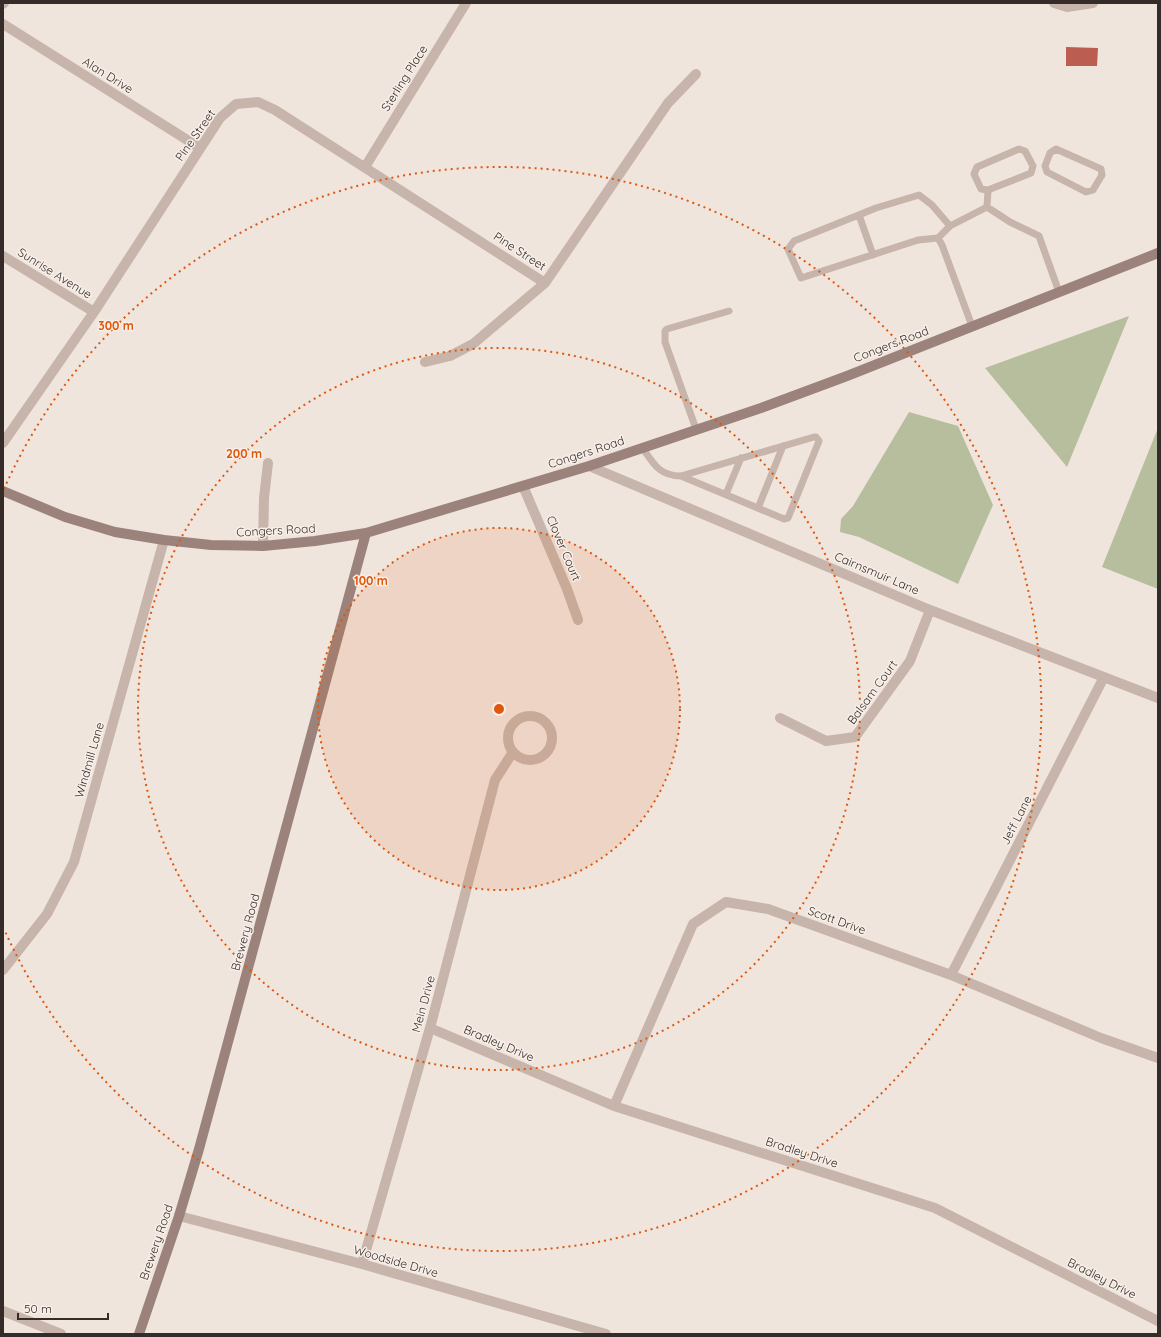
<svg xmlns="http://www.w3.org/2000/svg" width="1161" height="1337" font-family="Quicksand,sans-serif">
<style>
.green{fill:#b7be9e}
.building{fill:#bb5d50}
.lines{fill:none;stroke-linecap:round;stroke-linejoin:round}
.lane{stroke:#c7b4aa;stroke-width:7}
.street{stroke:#c7b4aa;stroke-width:10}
.secondary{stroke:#9b837b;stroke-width:10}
.ring{fill:none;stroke:#df570d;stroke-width:2;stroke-dasharray:2 4}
.labels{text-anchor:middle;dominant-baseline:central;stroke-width:3;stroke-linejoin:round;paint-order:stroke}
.street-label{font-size:12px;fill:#352b29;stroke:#f8efe9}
.centre{fill:#df570d;stroke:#f8efe9;stroke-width:2}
.ring-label{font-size:12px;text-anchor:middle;font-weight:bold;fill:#df570d;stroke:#f8efe9;stroke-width:3;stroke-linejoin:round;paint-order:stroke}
</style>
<rect width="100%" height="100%" fill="#f0e5dd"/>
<path class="green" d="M 1129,316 L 1067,467 L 985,368 Z
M 909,412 L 958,426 L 993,505 L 958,584 L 859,537 L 840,532 L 841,519 L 853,506 Z
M 1158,428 L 1158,589 L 1102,567 Z"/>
<path class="building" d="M 1066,47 L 1098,48 L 1097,66 L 1066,66 Z"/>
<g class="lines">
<path class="lane" d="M 1019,149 L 1025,151 L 1033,166 L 1031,173 L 988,190 L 981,189 L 974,174 L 977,167 Z
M 1056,149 L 1101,169 L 1102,175 L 1093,190 L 1086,192 L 1047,172 L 1045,166 L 1050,153 Z
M 987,207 L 988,190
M 859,215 L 873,255
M 938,238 L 950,226
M 972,326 L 942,245 L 938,238 L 918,240 L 801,278 L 788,249 L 794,241 L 876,208 L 919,195 L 932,205 L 950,226 L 987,207 L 1010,222 L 1039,236 L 1059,292
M 696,429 L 665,342 L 665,331 L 667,329 L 729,311
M 642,447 C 653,463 659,476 681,476 L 814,437 L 816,437 L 819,441 L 788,518 L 784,519 L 681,476
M 726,494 L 741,458
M 758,508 L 783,446"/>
<path class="street" d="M 1054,3 L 1067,7 L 1093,3
M 3,4 L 4,3
M 3,24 L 200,148
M 365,167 L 466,3
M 3,256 L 94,312
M 425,362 L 450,356 L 473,344 L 545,283 L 668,103 L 696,74
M 3,443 L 94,312 L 220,118 L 236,104 L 258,102 L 275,110 L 545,283
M 589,466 L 930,610 L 1158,698
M 523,486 L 567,589 L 578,620
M 263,546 L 264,498 L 268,463
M508 738a22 22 0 1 1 44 0a22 22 0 1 1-44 0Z
M 780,718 L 826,741 L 855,737 L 910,661 L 930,610
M 3,970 L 47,914 L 74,862 L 164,540
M 951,975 L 1104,677
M 430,1028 L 614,1106 L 935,1208 L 1158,1321
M 614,1106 L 693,924 L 726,902 L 768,909 L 951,975 L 1101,1038 L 1158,1058
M 179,1216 L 362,1264 L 606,1334
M 362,1264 L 430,1028 L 495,780 L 513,752
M 3,1311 L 61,1334"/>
<path class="secondary" d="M 3,491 L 65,517 L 115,532 L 164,540 L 211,545 L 263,546 L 315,541 L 366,533 L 589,466 L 761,408 L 847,376 L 1158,253
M 139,1334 L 179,1216 L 199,1149 L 366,533"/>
</g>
<circle cx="499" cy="709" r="181" fill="#df570d" fill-opacity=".12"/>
<g class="ring">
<circle cx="499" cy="709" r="181"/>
<circle cx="499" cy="709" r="361"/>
<path d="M4 489A542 542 0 1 1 4 929"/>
</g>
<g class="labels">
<g class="street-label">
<text transform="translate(108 75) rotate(32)">Alan Drive</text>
<text transform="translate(404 78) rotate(-58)">Sterling Place</text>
<text transform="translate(195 135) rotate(-55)">Pine Street</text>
<text transform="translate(520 251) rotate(33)">Pine Street</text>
<text transform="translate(55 273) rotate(32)">Sunrise Avenue</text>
<text transform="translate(891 344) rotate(-21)">Congers Road</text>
<text transform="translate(586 452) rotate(-18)">Congers Road</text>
<text transform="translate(276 530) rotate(-3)">Congers Road</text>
<text transform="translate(564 548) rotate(67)">Clover Court</text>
<text transform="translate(877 573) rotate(23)">Cairnsmuir Lane</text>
<text transform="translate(872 692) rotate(-54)">Balsam Court</text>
<text transform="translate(89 760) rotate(-74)">Windmill Lane</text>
<text transform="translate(1016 820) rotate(-63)">Jeff Lane</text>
<text transform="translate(837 920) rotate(20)">Scott Drive</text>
<text transform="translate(245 932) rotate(-75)">Brewery Road</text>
<text transform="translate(423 1004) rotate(-75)">Mein Drive</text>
<text transform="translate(499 1043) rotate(23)">Bradley Drive</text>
<text transform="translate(802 1152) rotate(18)">Bradley Drive</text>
<text transform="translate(156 1242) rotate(-71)">Brewery Road</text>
<text transform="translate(396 1261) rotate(16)">Woodside Drive</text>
<text transform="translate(1102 1278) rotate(27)">Bradley Drive</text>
</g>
</g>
<circle cx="499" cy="709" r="6" class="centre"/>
<g class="ring-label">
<text x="116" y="330">300 m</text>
<text x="244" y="458">200 m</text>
<text x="371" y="585">100 m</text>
</g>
<rect width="1161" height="1337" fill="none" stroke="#352b29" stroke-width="8"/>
<path d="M18 1313v6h90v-6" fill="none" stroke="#352b29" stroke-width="2"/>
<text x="24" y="1313" font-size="12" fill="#352b29" stroke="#f8efe9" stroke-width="3" paint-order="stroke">50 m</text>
</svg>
